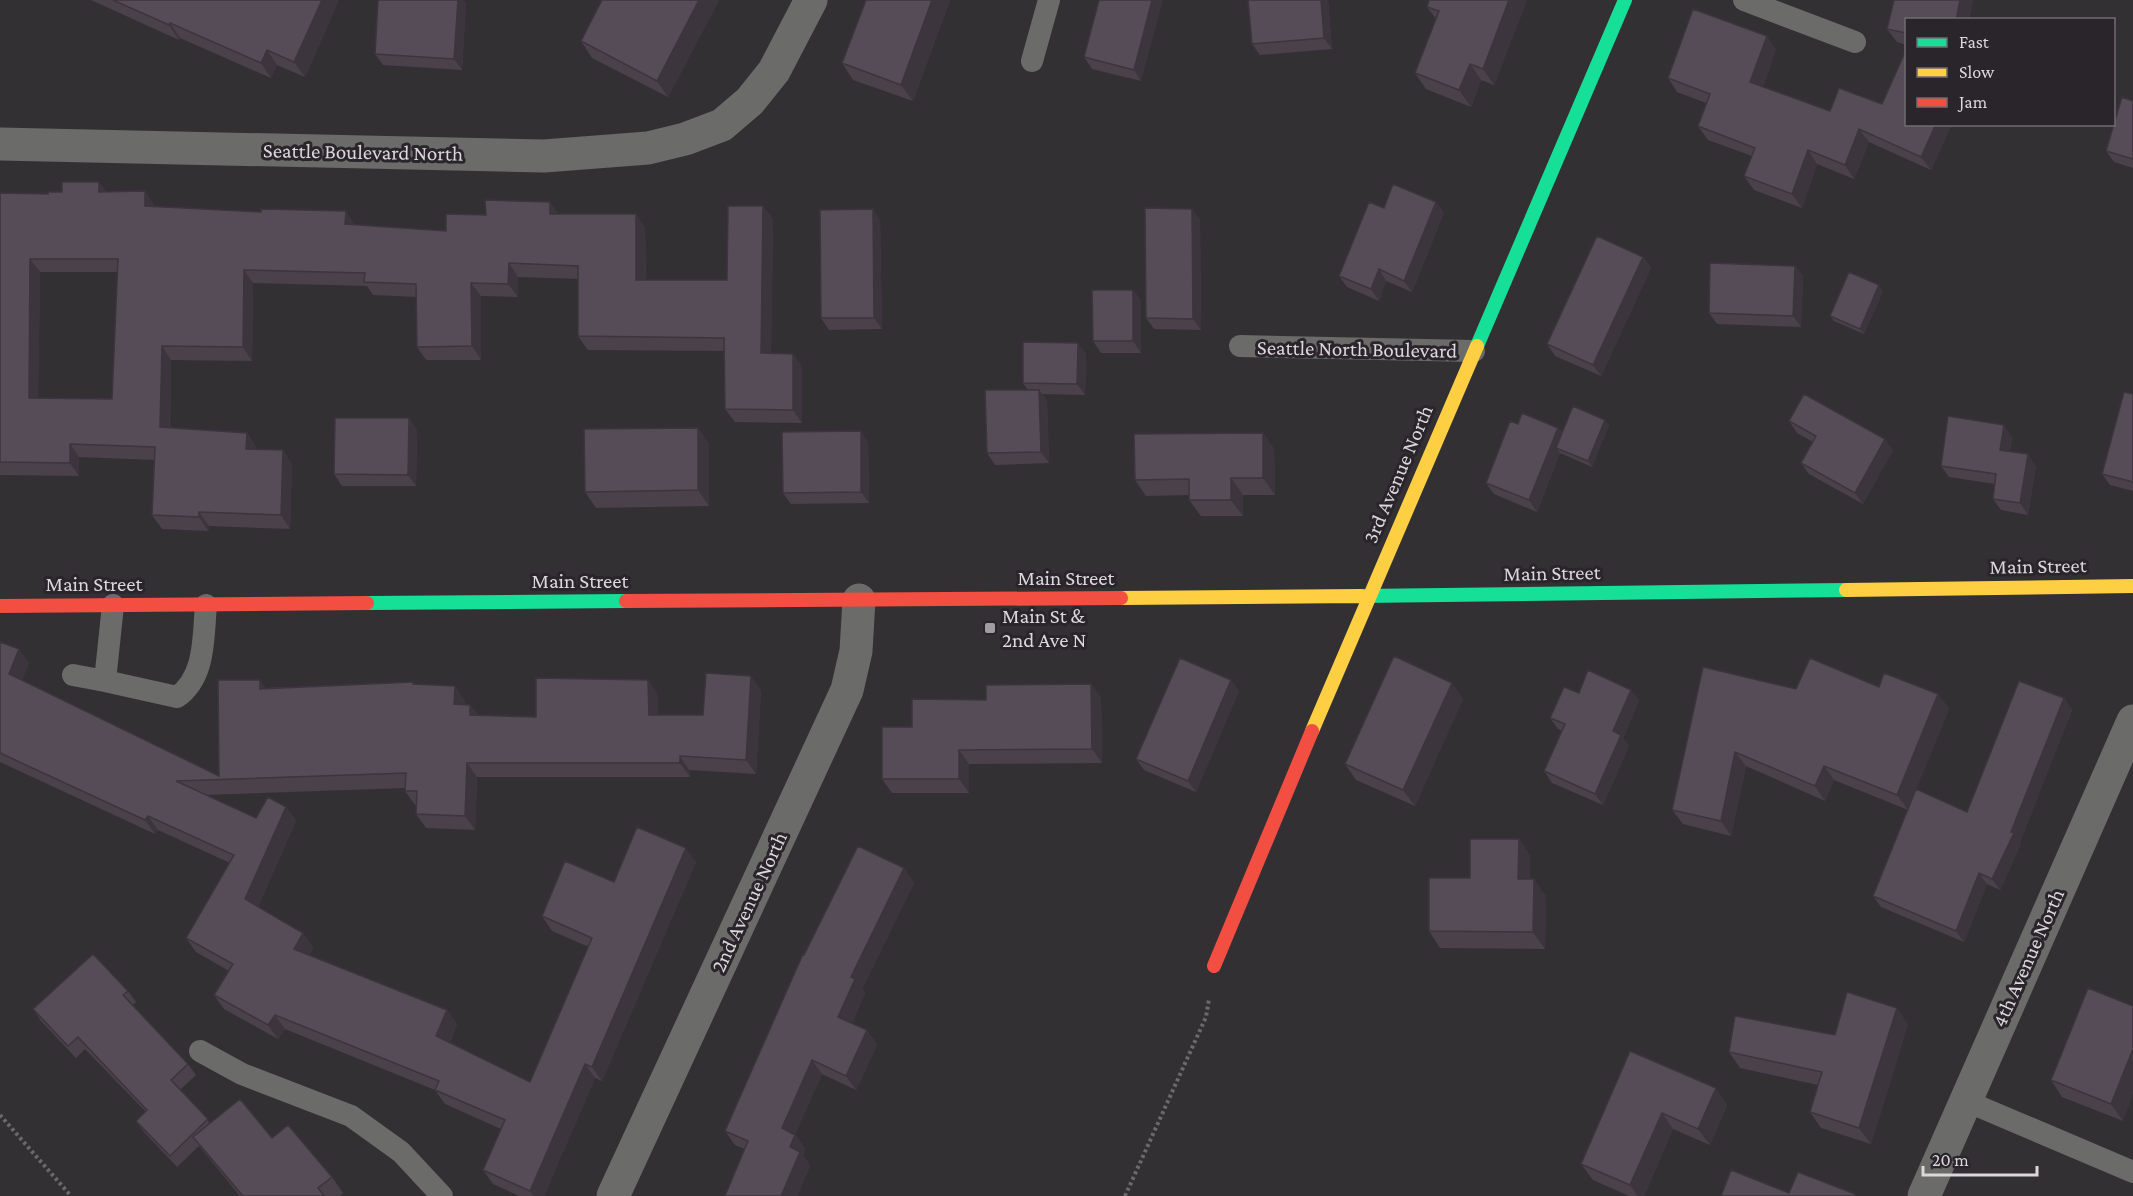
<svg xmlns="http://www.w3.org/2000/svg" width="2133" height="1196" font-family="'Crimson Pro',serif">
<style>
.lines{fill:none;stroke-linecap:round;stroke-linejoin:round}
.path{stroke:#6a6a6a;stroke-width:4;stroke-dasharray:3 3;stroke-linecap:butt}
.lane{stroke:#6b6b6a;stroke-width:22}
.street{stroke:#6b6b6a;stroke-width:33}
.fast{stroke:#16e098;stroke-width:14}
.slow{stroke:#ffcf43;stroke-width:14}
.jam{stroke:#f24e42;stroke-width:14}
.wall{fill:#4a414b;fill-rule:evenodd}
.shaded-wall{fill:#3c353d}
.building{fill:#564c57;stroke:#3c353d;stroke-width:1.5;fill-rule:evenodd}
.poi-dot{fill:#a09da1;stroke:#2a252b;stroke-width:2}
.labels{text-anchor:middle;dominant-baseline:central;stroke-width:6;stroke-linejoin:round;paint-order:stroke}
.street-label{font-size:21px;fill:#dbd7db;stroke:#2a252b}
.poi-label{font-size:21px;fill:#dbd7db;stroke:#2a252b;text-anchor:start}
</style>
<rect width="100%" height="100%" fill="#333034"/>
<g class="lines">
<path class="path" d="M 0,1115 L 71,1196
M 1125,1196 L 1206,1017 L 1209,999"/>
<path class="lane" d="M 1744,0 L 1855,42
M 1032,61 L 1049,0
M 1240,346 L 1474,351
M 113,605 L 105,681 L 177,697 C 206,677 203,636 206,605
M 73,675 L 105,681
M 200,1051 L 242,1074 L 351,1116 L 401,1152 L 442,1196
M 1966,1101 L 2133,1172"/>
<path class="street" d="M 0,144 L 544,156 L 648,148 L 685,139 L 722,125 L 750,101 L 774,71 L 811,0
M 613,1196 L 847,690 L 856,651 L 859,600
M 1924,1196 L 2133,721"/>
<path class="fast" d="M 1477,346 L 1625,0
M 1361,596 L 1846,590
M 367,603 L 626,601"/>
<path class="slow" d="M 1846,590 L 2133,586
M 1121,598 L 1361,596
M 1312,731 L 1477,346"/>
<path class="jam" d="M 626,601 L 1121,598
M 0,606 L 367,603
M 1214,966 L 1312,731"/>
</g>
<path class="wall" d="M 91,0 L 339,0 L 305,77 L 277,65 L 271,78 L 180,38 L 179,40 Z
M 378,0 L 463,0 L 466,4 L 462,70 L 383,65 L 375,54 Z
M 602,0 L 719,0 L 668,97 L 592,58 L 581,41 Z
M 866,0 L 950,0 L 913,101 L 853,80 L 842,63 Z
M 1099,0 L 1141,81 L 1092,69 L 1084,57 Z
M 1328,0 L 1332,49 L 1260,55 L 1252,44 Z
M 1429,0 L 1527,0 L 1494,85 L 1481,80 L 1471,107 L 1426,89 L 1415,73 L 1436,19 L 1427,7 Z
M 1894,0 L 1973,0 L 1969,20 L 1906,20 L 1906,45 L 1897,42 L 1887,29 Z
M 1776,49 L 1763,87 L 1830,111 L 1906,124 L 1952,124 L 1931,170 L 1869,142 L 1854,179 L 1817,164 L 1802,208 L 1754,190 L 1744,176 L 1752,156 L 1708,140 L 1698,126 L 1706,103 L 1677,92 L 1668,78 Z
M 2133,101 L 2133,168 L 2114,162 L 2106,151 Z
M 99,182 L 106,192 L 145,191 L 154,205 L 154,206 L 355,225 L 446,231 L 486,215 L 550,202 L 558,214 L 636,214 L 645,228 L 646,280 L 727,280 L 763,206 L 773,219 L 771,353 L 793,354 L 802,367 L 802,423 L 735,422 L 725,409 L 725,351 L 588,350 L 578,336 L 578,279 L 518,277 L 518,297 L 481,296 L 481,360 L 426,360 L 417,347 L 417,297 L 373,295 L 367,286 L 253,283 L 252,361 L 171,360 L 170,428 L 247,433 L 256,447 L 256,449 L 292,464 L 290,529 L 209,526 L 208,531 L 162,529 L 152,515 L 154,460 L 79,457 L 79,476 L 0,475 L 0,193 L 48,194 L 62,192 ZM 40,272 L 118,272 L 112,399 L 38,398 Z
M 1436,202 L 1444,213 L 1412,292 L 1386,281 L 1379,301 L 1347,287 L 1339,276 L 1384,208 Z
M 880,220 L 882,329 L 829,330 L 821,318 Z
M 1200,220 L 1201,330 L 1154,329 L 1146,318 Z
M 1643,257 L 1651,268 L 1601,376 L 1555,356 L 1547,344 Z
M 1795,266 L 1803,277 L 1801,327 L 1717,324 L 1709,313 Z
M 1133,290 L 1141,301 L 1141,353 L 1101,353 L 1093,341 Z
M 1883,291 L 1864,334 L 1834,321 L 1830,316 Z
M 1086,354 L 1085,395 L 1042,394 L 1047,401 L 1049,463 L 995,465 L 987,453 L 1028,390 L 1023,383 Z
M 2133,394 L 2133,491 L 2110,485 L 2102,474 Z
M 1605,420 L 1609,425 L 1592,467 L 1560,453 L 1537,512 L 1494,494 L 1486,483 L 1518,424 L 1558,428 L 1562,433 Z
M 1789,421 L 1893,450 L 1863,504 L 1809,474 L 1801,463 L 1813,442 L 1797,433 Z
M 698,428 L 709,444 L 709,506 L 596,508 L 585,492 Z
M 417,430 L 416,486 L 342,486 L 334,474 Z
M 1263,433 L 1274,449 L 1275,495 L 1243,495 L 1243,516 L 1201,516 L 1189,500 L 1189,495 L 1146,496 L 1135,480 Z
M 2012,437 L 2010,451 L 2036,466 L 2028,515 L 2001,510 L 1993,499 L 1995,484 L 1949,477 L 1941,466 Z
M 868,442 L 869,503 L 791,504 L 783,493 Z
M 0,642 L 29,663 L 22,680 L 219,776 L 266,688 L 413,682 L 415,684 L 465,701 L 464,704 L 470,705 L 478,715 L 536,717 L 648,680 L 658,695 L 658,715 L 703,715 L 761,690 L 756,774 L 689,770 L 690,777 L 477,777 L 475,830 L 426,828 L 416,814 L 416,805 L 415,805 L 405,791 L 405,788 L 206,795 L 256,818 L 286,807 L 296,821 L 258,907 L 303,933 L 313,947 L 309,955 L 447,1010 L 457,1024 L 450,1042 L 530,1082 L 589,947 L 552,931 L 542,916 L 614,882 L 696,862 L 602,1081 L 595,1078 L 544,1196 L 519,1196 L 493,1184 L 483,1170 L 501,1129 L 445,1104 L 435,1090 L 285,1029 L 278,1039 L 224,1009 L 214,995 L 229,971 L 196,952 L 186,938 L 230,863 L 158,830 L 155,834 L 0,762 Z
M 1231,680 L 1239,691 L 1196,792 L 1144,770 L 1136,759 Z
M 1452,683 L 1463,699 L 1415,806 L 1356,780 L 1345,764 Z
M 1091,684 L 1101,698 L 1102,763 L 969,764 L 969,793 L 892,793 L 882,779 L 912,727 L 986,700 Z
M 1879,687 L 1938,694 L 1949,709 L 1916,789 L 1967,812 L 2064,698 L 2072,710 L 2020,842 L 2021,844 L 2000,890 L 1987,884 L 1964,942 L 1881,907 L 1873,896 L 1908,810 L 1834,780 L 1825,801 L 1746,766 L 1731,836 L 1683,824 L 1672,810 L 1796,689 Z
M 1631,690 L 1639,701 L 1623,738 L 1629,746 L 1603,805 L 1552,783 L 1544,771 L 1562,731 L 1558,729 L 1550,718 L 1579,693 Z
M 1519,839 L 1530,856 L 1530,879 L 1546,896 L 1545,949 L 1440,948 L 1429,931 L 1470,878 Z
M 904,868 L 914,883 L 862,989 L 865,993 L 852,1023 L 867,1030 L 877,1045 L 856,1090 L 822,1074 L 795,1134 L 805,1149 L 803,1155 L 810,1166 L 797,1196 L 725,1196 L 745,1149 L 735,1145 L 725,1131 L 804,955 Z
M 2088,988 L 2123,1121 L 2062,1097 L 2051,1080 Z
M 128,991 L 136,1002 L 133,1005 L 188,1064 L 196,1075 L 180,1090 L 210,1123 L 272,1138 L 332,1177 L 343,1193 L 340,1196 L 240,1196 L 199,1146 L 177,1167 L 144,1132 L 136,1121 L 146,1112 L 85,1049 L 76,1058 L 41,1021 L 33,1009 Z
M 1908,1024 L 1871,1144 L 1821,1128 L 1810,1112 L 1818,1085 L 1740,1068 L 1729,1052 L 1835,1035 Z
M 1630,1051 L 1727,1105 L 1710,1145 L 1673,1129 L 1644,1196 L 1629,1196 L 1593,1180 L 1581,1164 Z"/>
<path class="shaded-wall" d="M 322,0 L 339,0 L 305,77 L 294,62 Z
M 458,0 L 463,0 L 466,4 L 462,70 L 454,59 Z
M 699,0 L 719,0 L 668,97 L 657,81 Z
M 932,0 L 950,0 L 913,101 L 901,85 Z
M 1152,0 L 1163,0 L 1141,81 L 1134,70 Z
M 1321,0 L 1328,0 L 1332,49 L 1324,38 Z
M 1509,0 L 1527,0 L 1494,85 L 1483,69 Z
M 1960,0 L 1973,0 L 1969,20 L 1956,20 Z
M 170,23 L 180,38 L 179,40 L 169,25 Z
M 1767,36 L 1776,49 L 1760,96 L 1750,82 Z
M 267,50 L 277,65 L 271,78 L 261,63 Z
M 1470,64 L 1481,80 L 1471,107 L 1459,90 Z
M 1936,124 L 1952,124 L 1931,170 L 1921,157 Z
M 1859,129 L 1869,142 L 1854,179 L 1845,165 Z
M 1808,150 L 1817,164 L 1802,208 L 1792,194 Z
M 99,182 L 108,196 L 99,192 Z
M 145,191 L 154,205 L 154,219 L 145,206 Z
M 550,202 L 559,215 L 550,214 Z
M 1436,202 L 1444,213 L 1412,292 L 1404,281 Z
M 763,206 L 773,219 L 771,367 L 761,353 Z
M 873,209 L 880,220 L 882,329 L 874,318 Z
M 1192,209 L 1200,220 L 1201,330 L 1193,319 Z
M 346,211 L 355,225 L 345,224 Z
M 636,214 L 645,228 L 646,293 L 636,280 Z
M 1643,257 L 1651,268 L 1601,376 L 1593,365 Z
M 30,259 L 40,272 L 38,412 L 29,398 Z
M 509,263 L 518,277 L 518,297 L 508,284 Z
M 1795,266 L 1803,277 L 1801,327 L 1793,316 Z
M 1379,269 L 1386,281 L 1379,301 L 1371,289 Z
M 244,270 L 253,283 L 252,361 L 243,347 Z
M 471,283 L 481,296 L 481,360 L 472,346 Z
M 1879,285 L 1883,291 L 1864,334 L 1860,329 Z
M 1133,290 L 1141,301 L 1141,353 L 1133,341 Z
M 1078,343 L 1086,354 L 1085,395 L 1077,384 Z
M 162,346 L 171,360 L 169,441 L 160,427 Z
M 793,354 L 802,367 L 802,423 L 793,410 Z
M 1039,390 L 1047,401 L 1049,463 L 1041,452 Z
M 409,418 L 417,430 L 416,486 L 408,475 Z
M 1605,420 L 1609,425 L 1592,467 L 1588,461 Z
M 2004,425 L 2012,437 L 2008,461 L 2000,450 Z
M 698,428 L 709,444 L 709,506 L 698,490 Z
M 1558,428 L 1565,439 L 1556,448 L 1560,453 L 1537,512 L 1529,500 Z
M 861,431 L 868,442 L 869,503 L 861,492 Z
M 247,433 L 256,447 L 255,462 L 246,449 Z
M 1263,433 L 1274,449 L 1275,495 L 1263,478 Z
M 1885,439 L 1893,450 L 1863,504 L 1855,493 Z
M 70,444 L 79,457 L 79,476 L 70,463 Z
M 283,450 L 292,464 L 290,529 L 281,515 Z
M 2028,454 L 2036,466 L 2028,515 L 2020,503 Z
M 1231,478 L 1243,495 L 1243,516 L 1231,500 Z
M 199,512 L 209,526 L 208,531 L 199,517 Z
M 19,649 L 29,663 L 19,688 L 9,674 Z
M 751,676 L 761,690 L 756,774 L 746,760 Z
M 260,680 L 270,694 L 260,689 Z
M 648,680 L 658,695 L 659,729 L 649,715 Z
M 1231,680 L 1239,691 L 1196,792 L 1188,781 Z
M 1452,683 L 1463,699 L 1415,806 L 1403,790 Z
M 1091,684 L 1101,698 L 1102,763 L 1092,749 Z
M 455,686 L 465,701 L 464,718 L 454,704 Z
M 1631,690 L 1639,701 L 1623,738 L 1629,746 L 1603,805 L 1595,794 L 1613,731 Z
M 1938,694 L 1949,709 L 1908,810 L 1897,795 Z
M 2064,698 L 2072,710 L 2020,842 L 2021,844 L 2000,890 L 1992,879 Z
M 470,705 L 480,719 L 470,715 Z
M 959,750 L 969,764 L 969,793 L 959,779 Z
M 1735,752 L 1746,766 L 1731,836 L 1721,821 Z
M 680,756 L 689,770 L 690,777 L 680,763 Z
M 467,763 L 477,777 L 475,830 L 465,816 Z
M 1824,766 L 1834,780 L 1825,801 L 1815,786 Z
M 286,807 L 296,821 L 255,914 L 245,899 Z
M 148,816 L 158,830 L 155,834 L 145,820 Z
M 1519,839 L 1530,856 L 1530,895 L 1518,879 Z
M 686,848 L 696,862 L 602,1081 L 592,1067 Z
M 904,868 L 914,883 L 862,989 L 865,993 L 848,1031 L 838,1017 L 851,977 Z
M 1979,873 L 1987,884 L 1964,942 L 1956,931 Z
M 1534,879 L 1546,896 L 1545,949 L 1533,932 Z
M 303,933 L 313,947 L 304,963 L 294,949 Z
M 1897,1008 L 1908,1024 L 1871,1144 L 1859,1128 Z
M 447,1010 L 457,1024 L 446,1050 L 436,1036 Z
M 275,1015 L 285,1029 L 278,1039 L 268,1025 Z
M 867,1030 L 877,1045 L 856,1090 L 846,1076 Z
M 2133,1049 L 2133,1094 L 2123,1121 L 2111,1104 Z
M 812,1060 L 822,1074 L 792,1142 L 782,1128 Z
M 585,1064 L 595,1078 L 544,1196 L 534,1196 L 530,1191 Z
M 1716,1088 L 1727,1105 L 1710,1145 L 1698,1129 Z
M 1662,1113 L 1673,1129 L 1644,1196 L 1638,1196 L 1630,1185 Z
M 795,1135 L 805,1149 L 803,1155 L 810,1166 L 797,1196 L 781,1196 L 790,1147 Z"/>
<path class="building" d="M 113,0 L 322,0 L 294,62 L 267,50 L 261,63 L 170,23 L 169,25 Z
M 378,0 L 458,0 L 454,59 L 375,54 Z
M 602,0 L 699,0 L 657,81 L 581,41 Z
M 866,0 L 932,0 L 901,85 L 842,63 Z
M 1099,0 L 1152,0 L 1134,70 L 1084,57 Z
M 1248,0 L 1321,0 L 1324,38 L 1252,44 Z
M 1429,0 L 1509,0 L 1483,69 L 1470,64 L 1459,90 L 1415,73 L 1439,11 L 1427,7 Z
M 1894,0 L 1960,0 L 1956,20 L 1906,20 L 1906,33 L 1887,29 Z
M 1693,9 L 1767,36 L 1750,82 L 1830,111 L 1839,88 L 1882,104 L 1906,50 L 1906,124 L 1936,124 L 1921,157 L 1859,129 L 1845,165 L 1808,150 L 1792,194 L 1744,176 L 1755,148 L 1698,126 L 1710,94 L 1668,78 Z
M 2122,97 L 2133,101 L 2133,159 L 2106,151 Z
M 62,182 L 99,182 L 99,192 L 145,191 L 145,206 L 261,212 L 261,209 L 346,211 L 345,224 L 446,231 L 446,214 L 486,215 L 485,200 L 550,202 L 550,214 L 636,214 L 636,280 L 727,280 L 728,206 L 763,206 L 761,353 L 793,354 L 793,410 L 725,409 L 724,338 L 578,336 L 578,266 L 509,263 L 508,284 L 471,283 L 472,346 L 417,347 L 416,284 L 364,282 L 365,273 L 244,270 L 243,347 L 162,346 L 160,427 L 247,433 L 246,449 L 283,450 L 281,515 L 199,512 L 199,517 L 152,515 L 155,447 L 70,444 L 70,463 L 0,462 L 0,193 L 48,194 L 48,192 L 62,192 ZM 30,259 L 118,259 L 112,399 L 29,398 Z
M 1393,184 L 1436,202 L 1404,281 L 1379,269 L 1371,289 L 1339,276 L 1369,202 L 1384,208 Z
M 1145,208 L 1192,209 L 1193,319 L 1146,318 Z
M 873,209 L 874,318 L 821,318 L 820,210 Z
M 1597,236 L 1643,257 L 1593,365 L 1547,344 Z
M 1710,263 L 1795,266 L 1793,316 L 1709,313 Z
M 1849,272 L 1879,285 L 1860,329 L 1830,316 Z
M 1092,290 L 1133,290 L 1133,341 L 1093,341 Z
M 1023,342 L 1078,343 L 1077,384 L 1023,383 Z
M 985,390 L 1039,390 L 1041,452 L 987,453 Z
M 2124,392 L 2133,394 L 2133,482 L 2102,474 Z
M 1804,394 L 1885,439 L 1855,493 L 1801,463 L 1816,436 L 1789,421 Z
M 1573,406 L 1605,420 L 1588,461 L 1556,448 Z
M 1522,413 L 1558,428 L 1529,500 L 1486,483 L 1510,421 L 1518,424 Z
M 1948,416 L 2004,425 L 2000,450 L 2028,454 L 2020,503 L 1993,499 L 1996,474 L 1941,466 Z
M 335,418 L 409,418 L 408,475 L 334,474 Z
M 698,428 L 698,490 L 585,492 L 584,429 Z
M 861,431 L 861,492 L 783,493 L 782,432 Z
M 1263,433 L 1263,478 L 1231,478 L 1231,500 L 1189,500 L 1189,479 L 1135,480 L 1134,434 Z
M 0,642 L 19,649 L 9,674 L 219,776 L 218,680 L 260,680 L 260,689 L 413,682 L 413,684 L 455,686 L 454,704 L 470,705 L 470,715 L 536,717 L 536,678 L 648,680 L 649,715 L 703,715 L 706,673 L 751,676 L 746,760 L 680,756 L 680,763 L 467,763 L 465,816 L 416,814 L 417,791 L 405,791 L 406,773 L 176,781 L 256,818 L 268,797 L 286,807 L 245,899 L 303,933 L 294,949 L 447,1010 L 436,1036 L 530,1082 L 592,938 L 542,916 L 565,861 L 614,882 L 637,827 L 686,848 L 592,1067 L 585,1064 L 530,1191 L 483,1170 L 505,1120 L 435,1090 L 439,1081 L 275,1015 L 268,1025 L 214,995 L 233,964 L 186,938 L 234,855 L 148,816 L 145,820 L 0,753 Z
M 1394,656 L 1452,683 L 1403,790 L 1345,764 Z
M 1180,658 L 1231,680 L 1188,781 L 1136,759 Z
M 1810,658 L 1879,687 L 1884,673 L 1938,694 L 1897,795 L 1824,766 L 1815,786 L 1735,752 L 1721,821 L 1672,810 L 1703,667 L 1796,689 Z
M 1588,670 L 1631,690 L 1613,731 L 1621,735 L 1595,794 L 1544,771 L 1565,724 L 1550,718 L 1564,687 L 1579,693 Z
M 2019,681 L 2064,698 L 2011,832 L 2014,833 L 1992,879 L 1979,873 L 1956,931 L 1873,896 L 1916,789 L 1967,812 Z
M 1091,684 L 1092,749 L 959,750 L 959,779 L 882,779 L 882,727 L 912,727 L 912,699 L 986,700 L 986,685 Z
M 1470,839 L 1519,839 L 1518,879 L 1534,879 L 1533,932 L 1429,931 L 1429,878 L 1470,878 Z
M 858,846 L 904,868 L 851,977 L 855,979 L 838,1017 L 867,1030 L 846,1076 L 812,1060 L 782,1128 L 795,1135 L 790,1147 L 800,1152 L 781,1196 L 725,1196 L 748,1141 L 725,1131 L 803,954 L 804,955 Z
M 93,954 L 128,991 L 123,995 L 188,1064 L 171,1080 L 208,1119 L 170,1156 L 136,1121 L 147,1110 L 78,1037 L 68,1046 L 33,1009 Z
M 2088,988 L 2133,1006 L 2133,1049 L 2111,1104 L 2051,1080 Z
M 1847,992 L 1897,1008 L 1859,1128 L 1810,1112 L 1822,1072 L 1729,1052 L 1735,1016 L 1835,1035 Z
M 1630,1051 L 1716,1088 L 1698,1129 L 1662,1113 L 1630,1185 L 1581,1164 Z
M 240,1099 L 272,1138 L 288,1125 L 332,1177 L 318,1188 L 324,1196 L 243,1196 L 193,1137 Z
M 1731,1170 L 1789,1193 L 1798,1172 L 1855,1194 L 1855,1196 L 1721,1196 Z"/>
<rect class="poi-dot" x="984" y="622" width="12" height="12" rx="3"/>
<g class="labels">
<g class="street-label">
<text transform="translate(363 152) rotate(1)">Seattle Boulevard North</text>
<text transform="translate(1357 349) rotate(1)">Seattle North Boulevard</text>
<text transform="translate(1398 474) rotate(-67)">3rd Avenue North</text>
<text transform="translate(2038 566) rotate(-1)">Main Street</text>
<text transform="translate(1552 573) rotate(-1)">Main Street</text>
<text x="1066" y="578">Main Street</text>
<text x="580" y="581">Main Street</text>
<text x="94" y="584">Main Street</text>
<text transform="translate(749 902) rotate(-65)">2nd Avenue North</text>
<text transform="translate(2028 958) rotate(-66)">4th Avenue North</text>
</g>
<g class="poi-label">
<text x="1002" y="616">Main St &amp;<tspan x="1002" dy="24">2nd Ave N</tspan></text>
</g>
</g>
<rect x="1905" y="18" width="210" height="108" fill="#2a252b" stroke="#716c71" stroke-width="1.5"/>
<rect x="1917" y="38" width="30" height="9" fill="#16e098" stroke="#716c71" stroke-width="1.5"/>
<text x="1959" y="48" font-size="18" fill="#dbd7db">Fast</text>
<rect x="1917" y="68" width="30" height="9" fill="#ffcf43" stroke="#716c71" stroke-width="1.5"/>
<text x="1959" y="78" font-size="18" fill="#dbd7db">Slow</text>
<rect x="1917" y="98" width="30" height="9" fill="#f24e42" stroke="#716c71" stroke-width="1.5"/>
<text x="1959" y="108" font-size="18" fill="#dbd7db">Jam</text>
<path d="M1923 1166v9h114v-9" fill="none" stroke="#dbd7db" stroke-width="3"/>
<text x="1932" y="1166" font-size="18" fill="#dbd7db" stroke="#2a252b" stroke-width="4.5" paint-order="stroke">20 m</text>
</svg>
